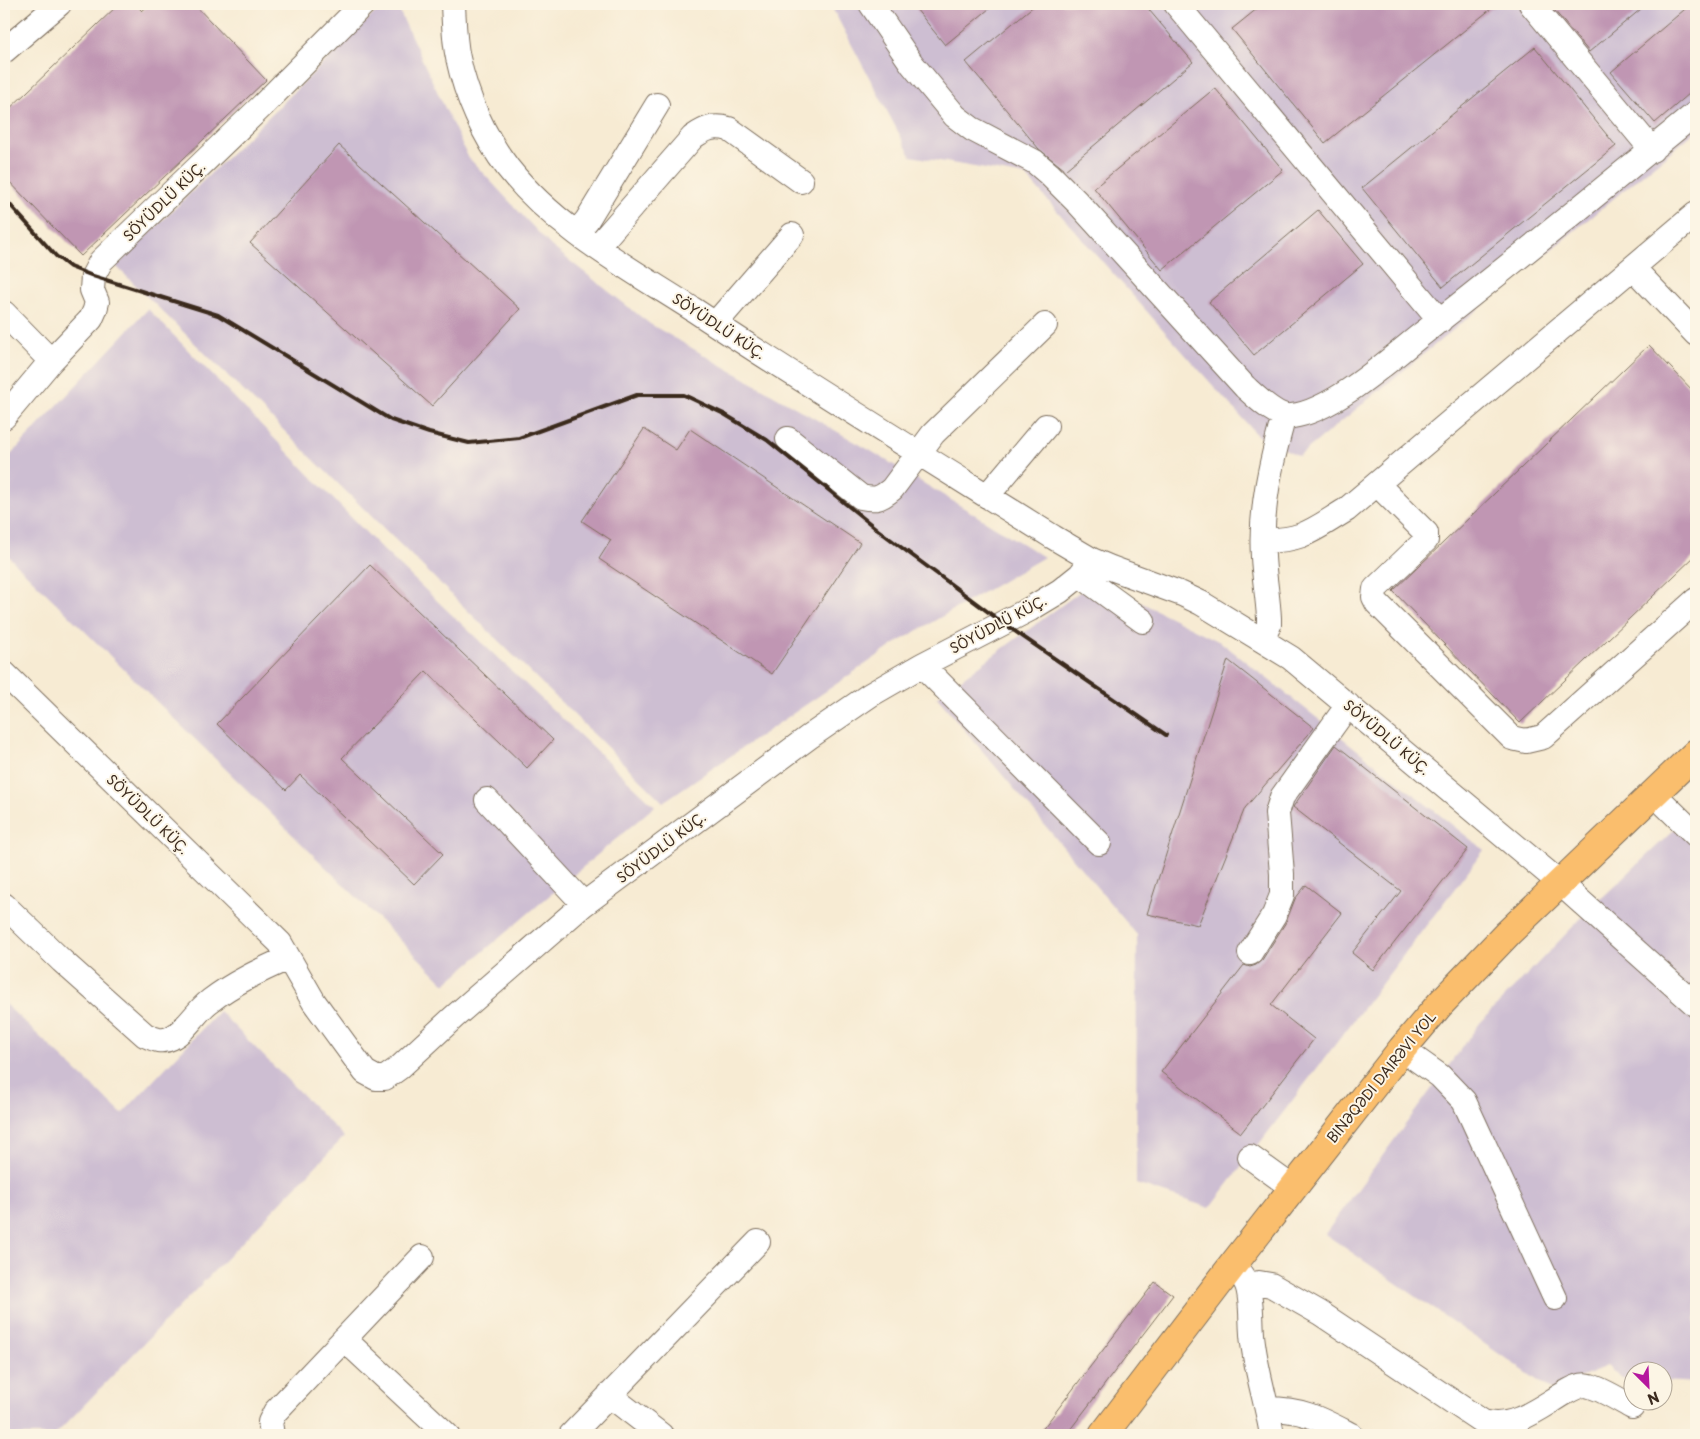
<svg xmlns="http://www.w3.org/2000/svg" width="1700" height="1439" font-family="'Playpen Sans',sans-serif">
<style>
.industrial{fill:#cdbed2}
.building{fill:#c096b3}
.lines{fill:none;stroke-linecap:round;stroke-linejoin:round}
.minor-casing{stroke:#7d6e5d;stroke-width:26}
.major-casing{stroke:#7d6e5d;stroke-width:30}
.minor{stroke:#fff;stroke-width:24}
.major{stroke:#fabe6d;stroke-width:28}
.rail{stroke:#3b2a1e;stroke-width:4}
.labels{text-anchor:middle;dominant-baseline:central;stroke-width:4;stroke-linejoin:round;paint-order:stroke}
.street-label{font-size:14px;fill:#3b2a1e;stroke:#fcf5e5}
</style>
<rect width="100%" height="100%" fill="#fcf5e5"/>
<filter id="ink" filterUnits="userSpaceOnUse"><feTurbulence type="fractalNoise" baseFrequency=".02" numOctaves="2"/><feDisplacementMap in="SourceGraphic" scale="10" xChannelSelector="R" yChannelSelector="G"/><feConvolveMatrix kernelMatrix="1 2 1 2 8 2 1 2 1" color-interpolation-filters="sRGB"/></filter>
<filter id="wash" filterUnits="userSpaceOnUse"><feTurbulence type="fractalNoise" baseFrequency=".0096" numOctaves="4" result="noise"/><feDisplacementMap in="SourceGraphic" scale="20" xChannelSelector="R" yChannelSelector="G"/><feGaussianBlur stdDeviation="1.12" result="paint"/><feColorMatrix in="noise" values="0 0 0 0 0 0 0 0 0 0 0 0 0 0 0 0 0 1.4 0 .05"/><feComposite in="paint" operator="in"/></filter>
<g filter="url(#wash)">
<rect width="100%" height="100%" fill="#f7ebd3"/>
<path class="industrial" d="M 384,4 L 396,4 L 468,157 L 551,246 L 650,324 L 871,451 L 1044,557 L 898,642 L 663,802 L 116,266 Z
M 830,4 L 1696,4 L 1696,131 L 1299,456 L 1258,436 L 1026,176 L 911,156 Z
M 148,309 L 381,548 L 655,806 L 445,984 L 4,552 L 4,462 Z
M 1096,580 L 1222,643 L 1484,850 L 1210,1208 L 1136,1184 L 1137,935 L 937,697 Z
M 1675,829 L 1696,844 L 1696,1383 L 1663,1381 L 1662,1372 L 1632,1372 L 1632,1380 L 1622,1379 L 1607,1366 L 1553,1391 L 1325,1234 L 1480,1023 L 1589,910 Z
M 4,1003 L 122,1114 L 219,1011 L 344,1137 L 55,1435 L 4,1435 Z"/>
<g id="blocks">
<path class="building" d="M 119,4 L 135,4 L 142,11 L 150,4 L 194,4 L 266,80 L 81,256 L 4,176 L 4,114 Z
M 912,4 L 995,4 L 945,45 Z
M 1036,4 L 1144,4 L 1193,62 L 1065,170 L 1039,149 L 966,62 Z
M 1263,4 L 1497,4 L 1325,143 L 1232,29 Z
M 1549,4 L 1647,4 L 1589,52 Z
M 1691,4 L 1696,4 L 1696,88 L 1655,123 L 1611,72 Z
M 1535,47 L 1616,146 L 1443,287 L 1362,188 Z
M 1215,88 L 1283,170 L 1162,270 L 1094,188 Z
M 339,145 L 520,309 L 432,406 L 250,243 Z
M 1318,210 L 1363,264 L 1254,355 L 1209,302 Z
M 1649,345 L 1696,394 L 1696,555 L 1520,723 L 1393,591 Z
M 644,429 L 676,450 L 690,429 L 860,543 L 772,674 L 599,559 L 611,540 L 582,521 Z
M 370,565 L 553,740 L 527,768 L 426,671 L 342,758 L 443,854 L 414,884 L 300,775 L 286,790 L 217,724 Z
M 1228,660 L 1314,728 L 1245,808 L 1198,925 L 1147,914 Z
M 1336,745 L 1468,849 L 1373,970 L 1352,953 L 1401,891 L 1293,807 Z
M 1306,885 L 1342,913 L 1271,1005 L 1314,1039 L 1241,1133 L 1161,1072 L 1244,965 L 1250,967 L 1256,965 L 1262,960 L 1286,922 L 1295,899 Z
M 1155,1282 L 1173,1295 L 1066,1435 L 1038,1435 Z"/>
</g>
</g>
<g filter="url(#ink)">
<use href="#blocks" fill-opacity="0" stroke="#7d6e5d" stroke-width="1"/>
<g class="lines">
<defs>
<path id="minor" d="M 453,4 C 454,22 454,40 458,58 C 466,96 484,137 508,168 C 557,230 629,268 694,310 C 812,388 933,462 1053,537 L 1092,560 L 1111,568 L 1182,594 L 1201,603 L 1291,658 L 1560,883 L 1696,1005
M 871,4 L 912,64 L 955,116 L 972,129 L 1035,162 L 1049,174 L 1077,202 L 1245,387 C 1256,397 1277,418 1292,416 C 1333,411 1390,359 1422,334 C 1515,262 1605,187 1696,113
M 1176,4 L 1440,321
M 1531,4 L 1652,150
M 4,51 L 59,4
M 577,232 L 587,220 L 657,105
M 597,247 L 693,137 C 706,128 714,125 729,129 L 801,181
M 1633,268 L 1696,334
M 4,313 L 51,361
M 715,324 L 792,235
M 4,417 L 51,361 L 91,319 L 95,310 L 97,302 L 92,290 L 93,276 L 101,261 L 263,105 L 363,4
M 788,439 L 861,497 C 876,500 880,499 892,489 L 933,434 L 1045,325
M 1377,484 L 1426,533 L 1426,540 L 1375,589 L 1374,597 L 1377,603 L 1512,738 L 1526,741 L 1543,737 L 1696,600
M 987,496 L 1046,426
M 1263,540 C 1302,542 1314,529 1346,510 L 1696,214
M 1080,575 L 1143,621
M 1262,640 L 1269,625 L 1269,618 C 1268,598 1264,577 1263,557 C 1260,509 1271,462 1284,416
M 922,665 L 1099,843
M 4,673 L 280,943 L 314,1002 L 365,1072 L 376,1078 L 385,1078 L 399,1068 L 454,1017 L 584,904 L 809,737 L 870,695 L 922,665 L 1030,609 L 1060,591 L 1080,575 L 1092,560
M 1654,794 L 1696,835
M 487,800 L 584,904
M 4,905 L 62,961 L 145,1035 C 154,1039 161,1043 171,1038 C 187,1030 196,1011 210,1001 C 233,983 261,970 288,958
M 1250,953 L 1274,915 L 1282,895 L 1282,874 L 1277,813 L 1282,797 L 1348,705
M 1402,1049 L 1440,1076 L 1464,1101 L 1555,1298
M 1250,1157 L 1293,1188
M 1239,1272 C 1242,1276 1245,1280 1247,1285 C 1253,1301 1250,1326 1253,1343 C 1257,1374 1267,1404 1272,1435
M 1247,1285 L 1259,1283 L 1271,1285 L 1320,1313 L 1483,1422 C 1512,1431 1541,1407 1565,1393 C 1572,1389 1582,1383 1590,1386 C 1602,1389 1621,1401 1632,1407
M 344,1339 L 447,1435
M 609,1395 L 661,1435
M 1268,1409 C 1303,1409 1320,1419 1351,1435
M 272,1435 L 270,1422 L 275,1412 L 422,1257
M 571,1435 L 758,1242"/>
<path id="major" d="M 1103,1435 L 1232,1266 L 1402,1049 L 1440,1004 L 1508,933 L 1696,753"/>
</defs>
<use href="#minor" class="minor-casing"/>
<use href="#major" class="major-casing"/>
<use href="#minor" class="minor"/>
<use href="#major" class="major"/>
<path class="rail" d="M 4,198 L 56,256 L 70,267 L 93,276 L 218,315 L 391,420 L 429,433 L 469,443 L 519,438 L 637,395 L 684,395 L 724,414 L 767,440 L 878,530 L 1003,623 L 1166,735"/>
</g>
</g>
<g class="labels">
<g class="street-label">
<text transform="translate(164 201) rotate(-44)">SÖYÜDLÜ KÜÇ.</text>
<text transform="translate(719 326) rotate(33)">SÖYÜDLÜ KÜÇ.</text>
<text transform="translate(998 624) rotate(-28)">SÖYÜDLÜ KÜÇ.</text>
<text transform="translate(1387 737) rotate(40)">SÖYÜDLÜ KÜÇ.</text>
<text transform="translate(148 814) rotate(44)">SÖYÜDLÜ KÜÇ.</text>
<text transform="translate(661 847) rotate(-37)">SÖYÜDLÜ KÜÇ.</text>
<text transform="translate(1381 1077) rotate(-51)">BINƏQƏDI DAIRƏVI YOL</text>
</g>
</g>
<rect width="1700" height="1439" fill="none" stroke="#fcf5e5" stroke-width="20"/>
<g transform="translate(1648 1386) rotate(156)"><circle r="24" fill="#fcf5e5" stroke="#afa495"/>
<path d="M0-4L9 19L0 12L-9 19Z" fill="#b5179e"/>
<text y="-8" font-size="14" font-weight="bold" text-anchor="middle" fill="#3b2a1e">N</text>
</g>
</svg>
